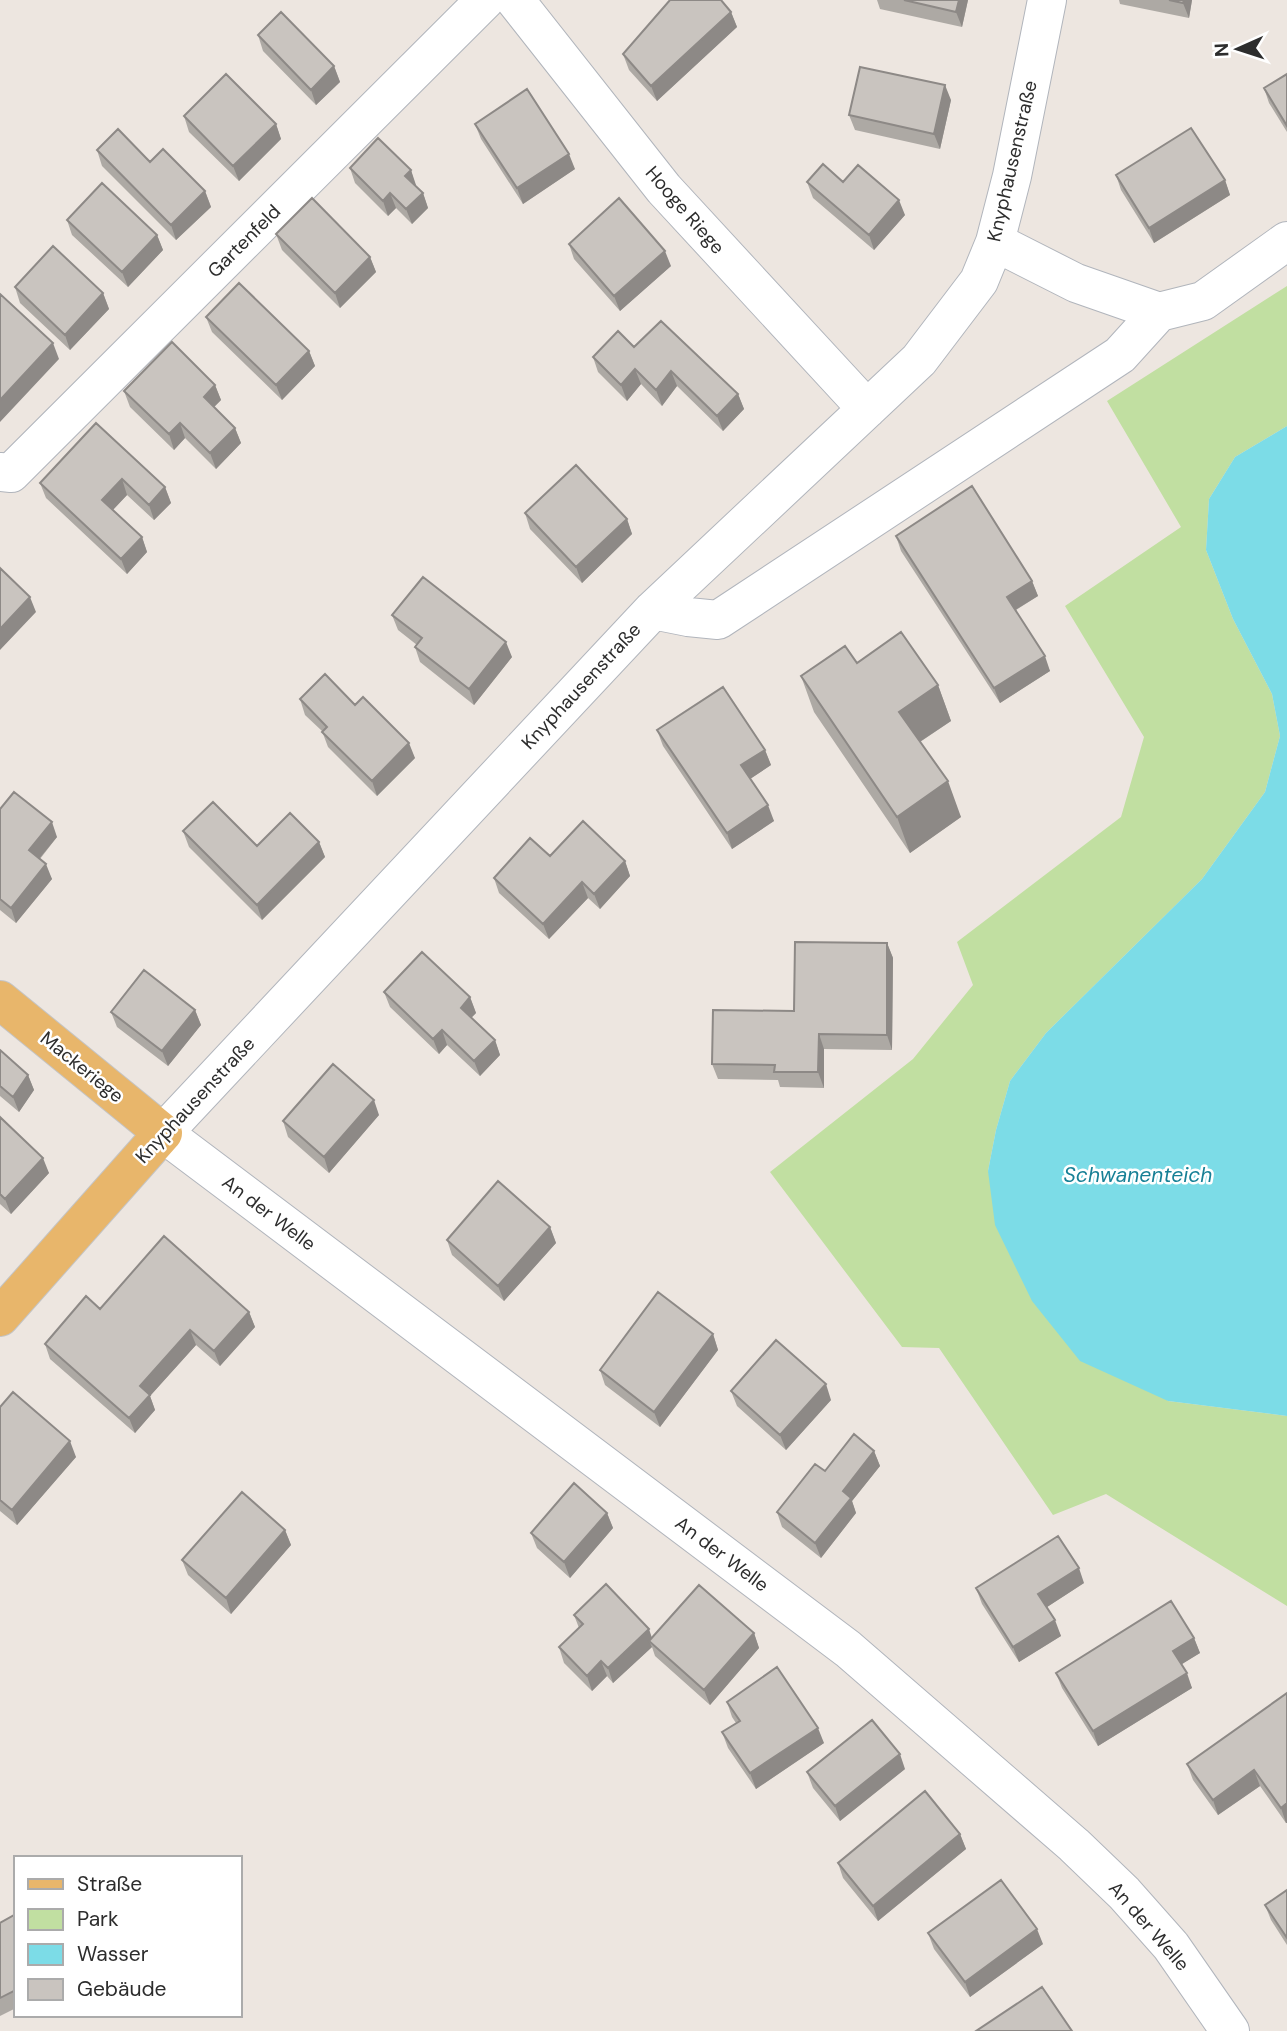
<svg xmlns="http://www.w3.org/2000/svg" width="1287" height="2031" font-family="'DM Sans',sans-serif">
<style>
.green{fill:#c1dfa1}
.water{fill:#7cdce7}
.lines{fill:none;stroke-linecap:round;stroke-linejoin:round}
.minor-casing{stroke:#b1b5bc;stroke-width:40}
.major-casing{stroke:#c4c4c4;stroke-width:40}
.minor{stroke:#fff;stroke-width:38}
.major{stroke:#e8b66b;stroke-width:38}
.wall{fill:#ada9a4}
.shaded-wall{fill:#8d8986}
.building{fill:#c9c4bf;stroke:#8d8986;stroke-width:2}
.labels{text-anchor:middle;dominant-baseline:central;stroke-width:5;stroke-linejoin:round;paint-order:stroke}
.street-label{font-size:19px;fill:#2d2d2d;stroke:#fff}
.water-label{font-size:21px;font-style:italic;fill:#178096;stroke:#fff}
</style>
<rect width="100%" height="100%" fill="#ede6e0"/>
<path class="green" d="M 1287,286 L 1287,426 L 1235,457 L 1209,499 L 1206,550 L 1233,619 L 1272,694 L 1280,736 L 1265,792 L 1202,879 L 1046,1033 L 1010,1081 L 996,1130 L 988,1171 L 1168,1401 L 1287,1416 L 1287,1606 L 1106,1494 L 1053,1515 L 939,1348 L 902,1347 L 770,1172 L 913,1059 L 973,985 L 957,942 L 1121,817 L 1144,737 L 1065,606 L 1181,527 L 1107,401 Z"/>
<path class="water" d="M 1287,426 L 1287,1416 L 1168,1401 L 1080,1361 L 1032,1301 L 995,1225 L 988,1171 L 996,1130 L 1010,1081 L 1046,1033 L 1202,879 L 1265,792 L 1280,736 L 1272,694 L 1233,619 L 1206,550 L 1209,499 L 1235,457 Z"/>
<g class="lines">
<defs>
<path id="minor" d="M 515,0 L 664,189 L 867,409
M 1047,0 L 1012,176 L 995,242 L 979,281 L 919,360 L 653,610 L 163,1133 L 848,1649 L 1074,1845 L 1124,1893 L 1171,1946 L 1230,2031
M 995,242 L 1076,283 L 1159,312 L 1203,301 L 1287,241
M 0,472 L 11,473 L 485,0
M 653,610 L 688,617 L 718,620 L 1120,355 L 1159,312"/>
<path id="major" d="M 0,1000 L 163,1133 L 0,1317"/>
</defs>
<use href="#minor" class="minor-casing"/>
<use href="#major" class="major-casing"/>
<use href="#minor" class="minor"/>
<use href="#major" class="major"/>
</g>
<path class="wall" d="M 877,0 L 968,0 L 962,27 L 880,9 Z
M 1119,0 L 1192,0 L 1189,18 L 1120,4 Z
M 731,12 L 737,27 L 657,101 L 629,70 L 623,54 Z
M 258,35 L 334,66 L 340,82 L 316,105 L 263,51 Z
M 1287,74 L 1287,132 L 1269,103 L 1264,88 Z
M 951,100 L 940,149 L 855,130 L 849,115 Z
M 184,116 L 276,124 L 281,139 L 239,181 L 189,132 Z
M 475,124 L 575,169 L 523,204 L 481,139 Z
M 97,150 L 150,162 L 205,191 L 211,207 L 176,240 L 102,166 Z
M 350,168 L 411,170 L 415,186 L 423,193 L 428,208 L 412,224 L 396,208 L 388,216 L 355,183 Z
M 1116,175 L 1225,180 L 1230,195 L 1154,243 L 1121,190 Z
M 807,182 L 843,182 L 905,215 L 874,250 L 813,198 Z
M 67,220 L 157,235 L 163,250 L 128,287 L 72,235 Z
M 276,234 L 370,257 L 376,272 L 340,308 L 282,250 Z
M 569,244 L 671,266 L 620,311 L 574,259 Z
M 15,287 L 103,293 L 109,309 L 70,350 L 20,303 Z
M 206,317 L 309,351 L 315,366 L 282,400 L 212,332 Z
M 634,347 L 738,394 L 744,409 L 723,431 L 677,386 L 662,406 L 641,384 L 627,401 L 598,372 L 593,357 Z
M 215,385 L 221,400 L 214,407 L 235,428 L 241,443 L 216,469 L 185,438 L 174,450 L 130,407 L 124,391 Z
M 96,423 L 165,487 L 171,503 L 154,520 L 127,495 L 113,510 L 142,537 L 147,552 L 127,574 L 46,498 L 40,483 Z
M 525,513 L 627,519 L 632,534 L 582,583 L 530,529 Z
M 896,536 L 1032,581 L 1038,596 L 1016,610 L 1050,671 L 1000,703 L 901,551 Z
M 392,615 L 512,657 L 474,705 L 420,662 L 415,647 L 417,645 L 398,630 Z
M 857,663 L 938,685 L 951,721 L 920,742 L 961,817 L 910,853 L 814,712 L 801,676 Z
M 300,699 L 355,705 L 415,758 L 377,796 L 328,747 L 322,731 L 305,715 Z
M 657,730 L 765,750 L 771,765 L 750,779 L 774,821 L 732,849 L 663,746 Z
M 0,809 L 57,837 L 40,859 L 52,879 L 16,923 L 0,910 Z
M 183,831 L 257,846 L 319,842 L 325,857 L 262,920 L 189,847 Z
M 550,856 L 625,861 L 630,876 L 600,909 L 588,898 L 549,939 L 499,893 L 494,878 Z
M 887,943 L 893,958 L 892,1050 L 824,1049 L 824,1088 L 780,1087 L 778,1080 L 718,1079 L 712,1064 L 794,1011 Z
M 384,992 L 470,997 L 476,1013 L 471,1018 L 495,1040 L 500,1055 L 480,1076 L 447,1045 L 439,1054 L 390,1007 Z
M 195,1010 L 201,1025 L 168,1066 L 117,1027 L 111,1012 Z
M 0,1050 L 28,1075 L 34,1090 L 19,1112 L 0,1096 Z
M 379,1115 L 329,1173 L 288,1137 L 283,1121 Z
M 0,1117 L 49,1173 L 11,1214 L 0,1204 Z
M 550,1227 L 556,1243 L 504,1301 L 452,1255 L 447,1240 Z
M 100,1309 L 249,1312 L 255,1327 L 220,1366 L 196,1345 L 150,1396 L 155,1410 L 135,1433 L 50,1359 L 45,1344 Z
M 713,1334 L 718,1350 L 660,1427 L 605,1385 L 600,1370 Z
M 731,1391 L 831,1400 L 786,1450 L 737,1406 Z
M 0,1407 L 76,1457 L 17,1525 L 0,1511 Z
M 874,1451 L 880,1466 L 852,1501 L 856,1513 L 821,1558 L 782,1527 L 777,1512 Z
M 607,1513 L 613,1528 L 570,1578 L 537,1548 L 531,1533 Z
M 285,1530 L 291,1545 L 231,1614 L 188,1575 L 182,1560 Z
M 1084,1583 L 1047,1607 L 1061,1636 L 1019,1662 L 982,1604 L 976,1588 Z
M 574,1615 L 652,1638 L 754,1633 L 759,1648 L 710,1705 L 655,1656 L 652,1647 L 613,1683 L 607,1676 L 592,1691 L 564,1663 L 559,1647 L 579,1628 Z
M 1194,1638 L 1200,1653 L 1181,1664 L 1192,1688 L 1098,1746 L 1062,1688 L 1056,1673 Z
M 1287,1693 L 1287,1823 L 1286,1823 L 1260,1786 L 1218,1815 L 1193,1780 L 1187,1764 Z
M 727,1702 L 824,1743 L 756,1789 L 728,1748 L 722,1732 L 736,1723 L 732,1717 Z
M 905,1769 L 840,1821 L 813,1788 L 807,1772 Z
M 960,1834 L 966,1849 L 878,1921 L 843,1878 L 838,1863 Z
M 1287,1890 L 1287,1945 L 1271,1920 L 1265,1905 Z
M 16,1914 L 16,2008 L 0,2016 L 0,1923 Z
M 928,1933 L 1043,1944 L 970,1997 L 934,1949 Z"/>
<path class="shaded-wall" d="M 959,0 L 968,0 L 962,27 L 956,12 Z
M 1184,0 L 1192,0 L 1189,18 L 1183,3 Z
M 731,12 L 737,27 L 657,101 L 651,86 Z
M 334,66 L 340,82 L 316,105 L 311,90 Z
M 945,85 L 951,100 L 940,149 L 934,134 Z
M 276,124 L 281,139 L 239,181 L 233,166 Z
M 569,154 L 575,169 L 523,204 L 517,188 Z
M 411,170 L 416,185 L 410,191 L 405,176 Z
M 1225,180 L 1230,195 L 1154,243 L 1149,228 Z
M 205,191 L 211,207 L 176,240 L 171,225 Z
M 390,193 L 396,208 L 388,216 L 383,201 Z
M 423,193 L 428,208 L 412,224 L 406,209 Z
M 899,200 L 905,215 L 874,250 L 869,235 Z
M 157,235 L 163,250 L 128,287 L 122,272 Z
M 665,251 L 671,266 L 620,311 L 614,296 Z
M 370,257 L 376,272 L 340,308 L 335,293 Z
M 103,293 L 109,309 L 70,350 L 65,335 Z
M 53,343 L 59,359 L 0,422 L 0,400 Z
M 309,351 L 315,366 L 282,400 L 276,385 Z
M 635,369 L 641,384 L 627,401 L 621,385 Z
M 671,371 L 677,386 L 662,406 L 656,390 Z
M 215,385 L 221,400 L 209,412 L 204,397 Z
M 738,394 L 744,409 L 723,431 L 717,416 Z
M 180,423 L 185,438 L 174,450 L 169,434 Z
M 235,428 L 241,443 L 216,469 L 210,453 Z
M 122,479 L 127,495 L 108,515 L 102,500 Z
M 165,487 L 171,503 L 154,520 L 149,505 Z
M 627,519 L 632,534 L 582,583 L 576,567 Z
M 142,537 L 147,552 L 127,574 L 121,559 Z
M 1032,581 L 1038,596 L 1012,612 L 1007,597 Z
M 30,597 L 36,612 L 0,650 L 0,629 Z
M 506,642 L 512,657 L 474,705 L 469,689 Z
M 1045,656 L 1050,671 L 1000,703 L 994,688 Z
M 938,685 L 951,721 L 912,747 L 899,712 Z
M 409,743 L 415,758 L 377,796 L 372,781 Z
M 765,750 L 771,765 L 747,781 L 741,765 Z
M 948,781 L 961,817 L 910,853 L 897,817 Z
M 768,805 L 774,821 L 732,849 L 727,833 Z
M 52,822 L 57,837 L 34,865 L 29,850 Z
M 319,842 L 325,857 L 262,920 L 257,905 Z
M 625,861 L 630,876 L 600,909 L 594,894 Z
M 46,864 L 52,879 L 16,923 L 11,908 Z
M 582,882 L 588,898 L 549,939 L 543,924 Z
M 887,943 L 893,958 L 892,1050 L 887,1035 Z
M 470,997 L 476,1013 L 466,1023 L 461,1008 Z
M 195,1010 L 201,1025 L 168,1066 L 162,1051 Z
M 442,1030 L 447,1045 L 439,1054 L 433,1039 Z
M 819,1034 L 824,1049 L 824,1088 L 818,1072 Z
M 495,1040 L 500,1055 L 480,1076 L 474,1061 Z
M 28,1075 L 34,1090 L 19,1112 L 13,1097 Z
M 374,1100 L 379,1115 L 329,1173 L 324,1157 Z
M 43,1158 L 49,1173 L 11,1214 L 5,1199 Z
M 550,1227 L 556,1243 L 504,1301 L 498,1286 Z
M 249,1312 L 255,1327 L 220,1366 L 214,1351 Z
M 190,1330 L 196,1345 L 150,1396 L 155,1410 L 135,1433 L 129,1418 L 140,1386 Z
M 713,1334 L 718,1350 L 660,1427 L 654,1412 Z
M 826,1384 L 831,1400 L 786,1450 L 780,1435 Z
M 70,1441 L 76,1457 L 17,1525 L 12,1510 Z
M 874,1451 L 880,1466 L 852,1501 L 856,1513 L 821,1558 L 815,1543 L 843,1491 Z
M 607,1513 L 613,1528 L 570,1578 L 564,1562 Z
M 285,1530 L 291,1545 L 231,1614 L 226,1598 Z
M 1079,1568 L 1084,1583 L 1044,1609 L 1038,1594 Z
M 1055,1620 L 1061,1636 L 1019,1662 L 1013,1647 Z
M 649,1629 L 654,1644 L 649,1641 L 652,1647 L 613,1683 L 608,1668 Z
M 754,1633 L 759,1648 L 710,1705 L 704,1690 Z
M 1194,1638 L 1200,1653 L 1179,1666 L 1173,1651 Z
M 601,1661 L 607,1676 L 592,1691 L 587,1676 Z
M 1187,1673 L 1192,1688 L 1098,1746 L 1093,1731 Z
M 818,1728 L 824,1743 L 756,1789 L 750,1773 Z
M 900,1754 L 905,1769 L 840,1821 L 835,1806 Z
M 1254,1770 L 1260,1786 L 1218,1815 L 1213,1800 Z
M 1287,1803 L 1287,1823 L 1286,1823 L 1281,1808 Z
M 960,1834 L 966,1849 L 878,1921 L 873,1906 Z
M 1037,1929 L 1043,1944 L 970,1997 L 965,1982 Z"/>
<path class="building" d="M 670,0 L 721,0 L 731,12 L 651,86 L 623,54 Z
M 904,0 L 959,0 L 956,12 Z
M 1169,0 L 1184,0 L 1183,3 Z
M 281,12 L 334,66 L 311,90 L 258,35 Z
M 860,67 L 945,85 L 934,134 L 849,115 Z
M 226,74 L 276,124 L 233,166 L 184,116 Z
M 1287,74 L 1287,126 L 1264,88 Z
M 527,89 L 569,154 L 517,188 L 475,124 Z
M 1191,128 L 1225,180 L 1149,228 L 1116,175 Z
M 118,129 L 150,162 L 163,149 L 205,191 L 171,225 L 97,150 Z
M 378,138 L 411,170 L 405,176 L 423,193 L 406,209 L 390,193 L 383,201 L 350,168 Z
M 823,164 L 843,182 L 858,165 L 899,200 L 869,235 L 807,182 Z
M 102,183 L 157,235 L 122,272 L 67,220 Z
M 312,198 L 370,257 L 335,293 L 276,234 Z
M 619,198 L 665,251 L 614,296 L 569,244 Z
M 53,246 L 103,293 L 65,335 L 15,287 Z
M 239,283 L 309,351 L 276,385 L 206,317 Z
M 0,294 L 53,343 L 0,400 Z
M 661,321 L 738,394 L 717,416 L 671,371 L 656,390 L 635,369 L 621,385 L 593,357 L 618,331 L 634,347 Z
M 172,342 L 215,385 L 204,397 L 235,428 L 210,453 L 180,423 L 169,434 L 124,391 Z
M 96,423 L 165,487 L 149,505 L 122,479 L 102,500 L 142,537 L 121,559 L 40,483 Z
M 576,465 L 627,519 L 576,567 L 525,513 Z
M 972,486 L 1032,581 L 1007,597 L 1045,656 L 994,688 L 896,536 Z
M 0,568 L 30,597 L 0,629 Z
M 423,577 L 506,642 L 469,689 L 415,647 L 422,638 L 392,615 Z
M 901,632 L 938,685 L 899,712 L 948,781 L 897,817 L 801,676 L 845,646 L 857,663 Z
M 325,674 L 355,705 L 363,697 L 409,743 L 372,781 L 322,732 L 327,727 L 300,699 Z
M 723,687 L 765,750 L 741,765 L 768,805 L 727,833 L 657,730 Z
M 14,792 L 52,822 L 29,850 L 46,864 L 11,908 L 0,899 L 0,809 Z
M 213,802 L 257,846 L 290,813 L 319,842 L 257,905 L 183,831 Z
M 583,821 L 625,861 L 594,894 L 582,882 L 543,924 L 494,878 L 530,838 L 550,856 Z
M 795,942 L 887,943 L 887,1035 L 819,1034 L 818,1072 L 774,1072 L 775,1065 L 712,1064 L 713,1010 L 794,1011 Z
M 422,952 L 470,997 L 461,1008 L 495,1040 L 474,1061 L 442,1030 L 433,1039 L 384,992 Z
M 144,970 L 195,1010 L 162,1051 L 111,1012 Z
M 0,1050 L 28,1075 L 13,1097 L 0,1086 Z
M 333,1064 L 374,1100 L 324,1157 L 283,1121 Z
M 0,1117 L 43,1158 L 5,1199 L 0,1194 Z
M 498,1181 L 550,1227 L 498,1286 L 447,1240 Z
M 164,1236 L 249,1312 L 214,1351 L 190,1330 L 140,1386 L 150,1395 L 129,1418 L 45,1344 L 86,1296 L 100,1309 Z
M 658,1292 L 713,1334 L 654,1412 L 600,1370 Z
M 776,1340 L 826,1384 L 780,1435 L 731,1391 Z
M 13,1392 L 70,1441 L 12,1510 L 0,1500 L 0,1407 Z
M 854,1434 L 874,1451 L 843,1491 L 851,1498 L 815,1543 L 777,1512 L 815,1464 L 825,1471 Z
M 574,1483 L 607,1513 L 564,1562 L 531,1533 Z
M 242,1492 L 285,1530 L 226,1598 L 182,1560 Z
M 1058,1536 L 1079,1568 L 1038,1594 L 1055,1620 L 1013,1647 L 976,1588 Z
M 606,1584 L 649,1629 L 608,1668 L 601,1661 L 587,1676 L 559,1647 L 583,1624 L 574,1615 Z
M 699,1585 L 754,1633 L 704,1690 L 649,1641 Z
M 1171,1601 L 1194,1638 L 1173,1651 L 1187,1673 L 1093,1731 L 1056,1673 Z
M 777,1667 L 818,1728 L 750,1773 L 722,1732 L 740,1721 L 727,1702 Z
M 1287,1693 L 1287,1803 L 1281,1808 L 1254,1770 L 1213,1800 L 1187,1764 Z
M 872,1720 L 900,1754 L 835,1806 L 807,1772 Z
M 925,1791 L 960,1834 L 873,1906 L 838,1863 Z
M 1001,1880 L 1037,1929 L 965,1982 L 928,1933 Z
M 1287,1890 L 1287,1938 L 1265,1905 Z
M 16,1914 L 16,1990 L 0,1998 L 0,1923 Z
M 1042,1987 L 1072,2031 L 976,2031 Z"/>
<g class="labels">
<g class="street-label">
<text transform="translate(1012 161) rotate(-77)">Knyphausenstraße</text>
<text transform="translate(685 210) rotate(49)">Hooge Riege</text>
<text transform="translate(244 241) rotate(-45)">Gartenfeld</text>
<text transform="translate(581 686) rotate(-47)">Knyphausenstraße</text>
<text transform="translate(82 1067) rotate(39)">Mackeriege</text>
<text transform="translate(195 1100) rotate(-47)">Knyphausenstraße</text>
<text transform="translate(269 1213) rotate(37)">An der Welle</text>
<text transform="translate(722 1554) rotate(37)">An der Welle</text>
<text transform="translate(1149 1926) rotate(49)">An der Welle</text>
</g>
<g class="water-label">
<text x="1138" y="1175">Schwanenteich</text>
</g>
</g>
<rect x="14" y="1856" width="228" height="161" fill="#ffffff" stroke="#ababab" stroke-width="2"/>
<rect x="28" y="1879" width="35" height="10" fill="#e8b66b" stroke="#ababab" stroke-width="2"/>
<text x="77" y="1891" font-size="21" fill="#2d2d2d">Straße</text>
<rect x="28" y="1909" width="35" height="21" fill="#c1dfa1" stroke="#ababab" stroke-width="2"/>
<text x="77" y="1926" font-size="21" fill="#2d2d2d">Park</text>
<rect x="28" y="1944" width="35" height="21" fill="#7cdce7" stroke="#ababab" stroke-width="2"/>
<text x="77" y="1961" font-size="21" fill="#2d2d2d">Wasser</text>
<rect x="28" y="1979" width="35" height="21" fill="#c9c4bf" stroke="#ababab" stroke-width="2"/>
<text x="77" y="1996" font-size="21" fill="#2d2d2d">Gebäude</text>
<g transform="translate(1238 49) rotate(267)" stroke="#ffffff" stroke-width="5" paint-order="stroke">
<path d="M0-5L12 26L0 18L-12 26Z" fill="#2d2d2d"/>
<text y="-10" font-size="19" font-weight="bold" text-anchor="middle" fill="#2d2d2d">N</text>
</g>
</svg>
